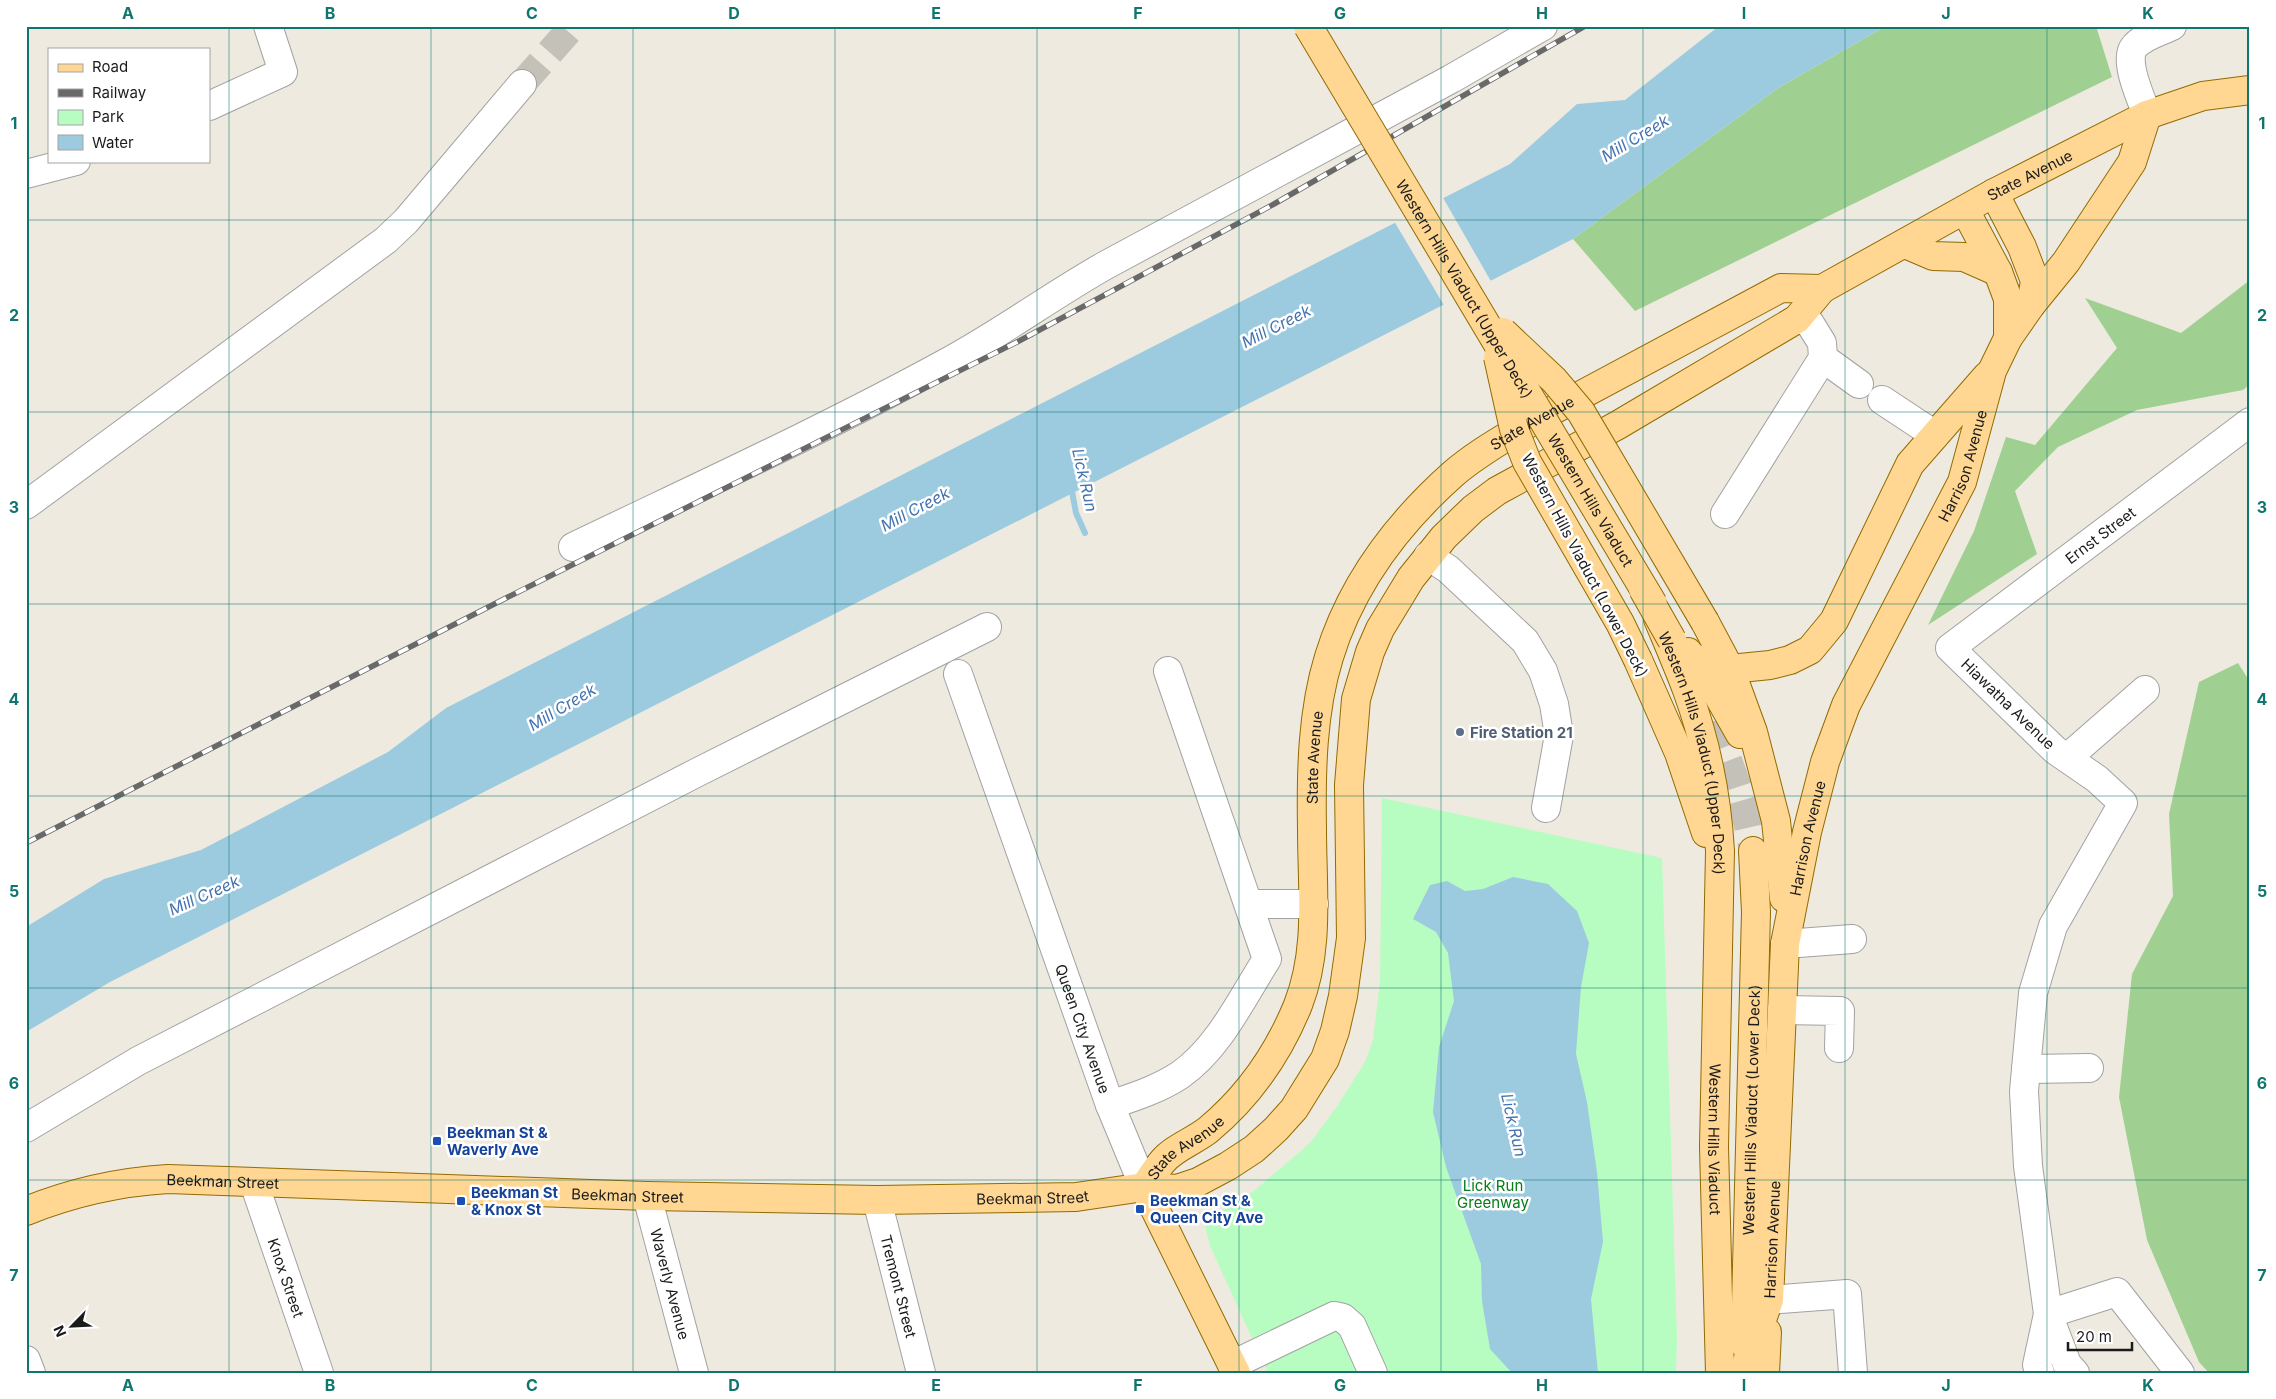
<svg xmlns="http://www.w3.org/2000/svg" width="2276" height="1399" font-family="Inter,sans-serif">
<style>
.forest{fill:#a0d091}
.park{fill:#b7fdc1}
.water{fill:#9ccbdf}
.pier{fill:#eeeadf}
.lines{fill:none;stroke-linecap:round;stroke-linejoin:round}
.stream{stroke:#9ccbdf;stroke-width:6}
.minor-tunnel{stroke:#c4c1b8;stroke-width:28;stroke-dasharray:28 14;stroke-linecap:butt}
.major-tunnel{stroke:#c4c1b8;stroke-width:28;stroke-dasharray:28 14;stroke-linecap:butt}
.minor-casing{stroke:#a2a2a2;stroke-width:30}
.major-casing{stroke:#926b00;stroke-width:30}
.minor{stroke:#fff;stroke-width:28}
.major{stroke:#ffd793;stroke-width:28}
.rail-casing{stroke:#696969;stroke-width:5.5}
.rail{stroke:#fff;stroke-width:4;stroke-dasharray:11;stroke-linecap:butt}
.major-bridge-casing{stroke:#926b00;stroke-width:30;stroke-linecap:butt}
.major-bridge{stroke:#ffd793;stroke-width:28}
.grid{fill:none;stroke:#0f766e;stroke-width:1;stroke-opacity:0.55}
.service-dot{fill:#5c6f8a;stroke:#fff;stroke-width:2}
.transit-dot{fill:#1a4fb4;stroke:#fff;stroke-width:2}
.labels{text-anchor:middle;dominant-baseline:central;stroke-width:5;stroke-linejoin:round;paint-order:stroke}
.street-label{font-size:15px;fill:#1b1b1b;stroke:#fff}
.service-label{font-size:15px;font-weight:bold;fill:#4e5e75;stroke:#fff;text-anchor:start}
.transit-label{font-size:15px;font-weight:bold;fill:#164399;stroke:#fff;text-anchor:start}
.park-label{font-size:15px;fill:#047e16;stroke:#fff}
.water-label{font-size:16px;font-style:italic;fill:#4372b0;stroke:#fff}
.neatline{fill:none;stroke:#0f766e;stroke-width:2}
.grid-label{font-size:16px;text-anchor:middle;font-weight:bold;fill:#0f766e}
</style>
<rect width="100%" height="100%" fill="#eeeadf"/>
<path class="forest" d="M 1886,26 L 2096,26 L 2112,77 L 1635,311 L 1573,239 L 1778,88 Z
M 2250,280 L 2250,384 L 2243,390 L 2137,410 L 2058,447 L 2015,491 L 2037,554 L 1928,625 L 1974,531 L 2006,437 L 2035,445 L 2117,348 L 2085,298 L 2181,333 Z
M 2238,663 L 2250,682 L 2250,1373 L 2209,1373 L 2199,1362 L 2147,1240 L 2119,1097 L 2132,974 L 2173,896 L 2169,814 L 2199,682 Z"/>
<path class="park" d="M 1382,798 L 1662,858 L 1677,1339 L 1676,1373 L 1268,1373 L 1210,1246 L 1205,1226 L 1216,1214 L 1254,1191 L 1310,1143 L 1338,1105 L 1365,1062 L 1373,1040 L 1380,982 Z"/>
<path class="water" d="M 1719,26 L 1886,26 L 1778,88 L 1573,239 L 110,982 L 26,1032 L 26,927 L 104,879 L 201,850 L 388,752 L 446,708 L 1510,164 L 1577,104 L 1625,100 Z
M 1513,877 L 1548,884 L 1577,911 L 1589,943 L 1581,987 L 1576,1054 L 1587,1102 L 1597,1172 L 1603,1242 L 1591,1299 L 1598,1373 L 1512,1373 L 1490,1349 L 1482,1301 L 1481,1264 L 1446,1167 L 1433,1112 L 1439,1047 L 1454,1001 L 1448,953 L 1436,932 L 1413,919 L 1430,885 L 1447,881 L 1465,891 L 1483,889 Z"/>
<path class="pier" d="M 1442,196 L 1492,283 L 1445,307 L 1394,221 Z"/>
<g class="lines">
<path class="stream" d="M 1071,486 L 1076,513 L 1085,533"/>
<path class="minor-tunnel" d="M 522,84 L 573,26"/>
<path class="major-tunnel" d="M 1694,684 C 1721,739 1743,790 1753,851"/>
<defs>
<g id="minor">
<path d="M 209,106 L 283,72 L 268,26"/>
<path d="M 2147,115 C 2142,100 2122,59 2135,46 C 2144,36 2160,32 2172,26"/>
<path d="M 26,174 L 76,161"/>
<path d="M 1823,358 L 1859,384"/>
<path d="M 1882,400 L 1935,435"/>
<path d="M 26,505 L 386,240 L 406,221 L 522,84"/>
<path d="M 1725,514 L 1823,358 L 1822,343 L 1809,322 L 1797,319"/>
<path d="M 573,547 C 698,487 823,430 944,364 C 1000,334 1051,296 1106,265 L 1451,79 L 1543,26"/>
<path d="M 1428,556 L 1448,569 L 1525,641 L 1543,671 L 1554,704 L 1559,735 L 1546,808"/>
<path id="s1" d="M 958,674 L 1110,1105 L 1144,1187"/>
<path d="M 2067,758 L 2145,690"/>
<path d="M 1250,904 L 1314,904"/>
<path d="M 1785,944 L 1852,939"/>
<path d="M 1782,1010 L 1840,1011 L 1839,1048"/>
<path d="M 2026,1069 L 2089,1068"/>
<path d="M 1110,1105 C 1134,1097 1159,1089 1180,1075 C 1219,1048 1242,998 1267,959 L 1168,671"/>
<path d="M 26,1128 L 138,1061 L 696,773 L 987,627"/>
<path id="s2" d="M 254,1183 L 319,1373"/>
<path id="s3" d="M 647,1196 L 694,1373"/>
<path id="s4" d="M 877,1200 L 921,1373"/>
<path d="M 1769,1300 L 1847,1294 L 1853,1373"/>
<path d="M 2048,1314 L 2067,1364 L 2075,1373"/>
<path d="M 26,1360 L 31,1373"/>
<path d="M 1232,1365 L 1334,1316 L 1343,1318 L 1352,1326 L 1373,1373"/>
<path d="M 2040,1373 L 2037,1365 L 2048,1314"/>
<path id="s5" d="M 2180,1373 L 2117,1292 L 2048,1314 L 2028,1166 L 2024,1091 L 2033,993 L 2053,926 L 2123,803 L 2097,779 L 2055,750 L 1950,648 L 2250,422"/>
</g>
<g id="major">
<path d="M 1994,193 L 2022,247 L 2035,281 L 2031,305"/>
<path d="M 1965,210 L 1998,272 L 2008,299 L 2008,338"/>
<path d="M 1905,244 L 1933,256 L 1964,257 L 1998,272"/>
<path id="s6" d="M 1658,619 C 1668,643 1678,666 1687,690 C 1706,742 1717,797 1720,851 L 1714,1147 L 1720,1373"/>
<path d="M 1705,622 L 1730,669 L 1753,732 L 1776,821 L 1784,898"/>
<path d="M 1688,652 L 1719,697 L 1740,734"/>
<path d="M 1693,658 L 1730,669 L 1770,665 L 1790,660 L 1810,650 L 1834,621 L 1910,464 L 1987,376"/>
<path d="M 1638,660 L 1679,753 L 1706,833"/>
<path id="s7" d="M 1144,1187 C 1150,1179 1156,1169 1163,1161 C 1174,1148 1194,1141 1208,1130 C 1249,1096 1278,1054 1298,1005 C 1320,949 1312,889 1312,829 C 1311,772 1312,712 1329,657 C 1351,585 1398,523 1453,474 C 1476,454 1503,439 1529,423 L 1781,288 L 1822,289"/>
<path d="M 1144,1187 L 1236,1373"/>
<path id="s8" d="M 26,1211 C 73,1192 118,1182 168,1179 L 647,1196 L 877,1200 L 1076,1197 L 1144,1187 L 1177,1189 L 1198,1182 L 1228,1166 L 1254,1149 L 1276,1129 L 1294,1109 L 1325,1059 L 1335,1031 L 1343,996 L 1351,938 L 1349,785 L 1356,699 L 1370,652 L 1380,629 L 1411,578 L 1444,537 L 1473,509 L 1497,491 L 1618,425 L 1797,319 L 1822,289 L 1994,193 L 2147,115 L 2203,96 L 2250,90"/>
<path id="s9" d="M 1745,1345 L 1756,912 L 1753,851"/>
<path id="s10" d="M 1743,1373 L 1769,1300 L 1785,944 L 1807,832 L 1825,762 L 1846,705 L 1962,482 L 1992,371 L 2008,338 L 2031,305 L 2066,262 L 2132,162 L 2147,115"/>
<path d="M 1765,1373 L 1767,1332"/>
</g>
</defs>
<use href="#minor" class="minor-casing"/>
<use href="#major" class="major-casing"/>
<use href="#minor" class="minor"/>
<use href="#major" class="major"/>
<defs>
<path id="rail" d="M 26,843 L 508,597 L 1019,341 L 1274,204 L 1585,26"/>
</defs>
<use href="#rail" class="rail-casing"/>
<use href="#rail" class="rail"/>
<defs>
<g id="major-bridge">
<path id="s11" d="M 1308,26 L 1653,604"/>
<path d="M 1503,332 L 1554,380 L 1581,412 L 1705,622"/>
<path d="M 1498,357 L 1514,429 L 1527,462 L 1620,623 L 1638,660"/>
<path d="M 1643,589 L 1672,640"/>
</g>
</defs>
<use href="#major-bridge" class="major-bridge-casing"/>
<use href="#major-bridge" class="major-bridge"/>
</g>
<path class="grid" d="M 229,26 L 229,1373M 431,26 L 431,1373M 633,26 L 633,1373M 835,26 L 835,1373M 1037,26 L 1037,1373M 1239,26 L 1239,1373M 1441,26 L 1441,1373M 1643,26 L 1643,1373M 1845,26 L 1845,1373M 2047,26 L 2047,1373M 26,220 L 2250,220M 26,412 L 2250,412M 26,604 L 2250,604M 26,796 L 2250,796M 26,988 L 2250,988M 26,1180 L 2250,1180"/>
<circle class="service-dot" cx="1460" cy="732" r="5"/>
<g class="transit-dot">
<rect x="432" y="1136" width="10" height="10" rx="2.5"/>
<rect x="456" y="1196" width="10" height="10" rx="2.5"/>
<rect x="1135" y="1204" width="10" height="10" rx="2.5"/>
</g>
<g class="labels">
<g class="street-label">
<text stroke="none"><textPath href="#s8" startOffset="2601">State Avenue</textPath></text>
<text stroke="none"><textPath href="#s11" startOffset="306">Western Hills Viaduct (Upper Deck)</textPath></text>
<text stroke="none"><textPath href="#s7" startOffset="912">State Avenue</textPath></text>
<text stroke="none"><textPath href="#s10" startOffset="948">Harrison Avenue</textPath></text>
<text stroke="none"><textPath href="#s11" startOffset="552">Western Hills Viaduct</textPath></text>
<text stroke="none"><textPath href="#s5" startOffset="1130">Ernst Street</textPath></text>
<text transform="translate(1585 565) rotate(62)">Western Hills Viaduct (Lower Deck)</text>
<text transform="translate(2008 704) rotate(44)">Hiawatha Avenue</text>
<text stroke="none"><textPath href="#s6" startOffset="140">Western Hills Viaduct (Upper Deck)</textPath></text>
<text stroke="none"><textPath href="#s7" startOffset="492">State Avenue</textPath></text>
<text stroke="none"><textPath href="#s10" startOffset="542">Harrison Avenue</textPath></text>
<text stroke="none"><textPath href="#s1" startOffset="376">Queen City Avenue</textPath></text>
<text stroke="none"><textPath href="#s9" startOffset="235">Western Hills Viaduct (Lower Deck)</textPath></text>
<text stroke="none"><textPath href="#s6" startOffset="530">Western Hills Viaduct</textPath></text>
<text stroke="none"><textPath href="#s7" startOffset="58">State Avenue</textPath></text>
<text stroke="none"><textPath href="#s8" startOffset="201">Beekman Street</textPath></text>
<text stroke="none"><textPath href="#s8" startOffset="606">Beekman Street</textPath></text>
<text stroke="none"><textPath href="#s8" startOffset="1011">Beekman Street</textPath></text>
<text stroke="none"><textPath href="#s10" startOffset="138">Harrison Avenue</textPath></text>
<text stroke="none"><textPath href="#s2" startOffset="100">Knox Street</textPath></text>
<text stroke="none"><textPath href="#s3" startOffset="91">Waverly Avenue</textPath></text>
<text stroke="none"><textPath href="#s4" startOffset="89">Tremont Street</textPath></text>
</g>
<g class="service-label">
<text x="1470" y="732">Fire Station 21</text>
</g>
<g class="transit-label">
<text x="447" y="1132">Beekman St &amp;<tspan x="447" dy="17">Waverly Ave</tspan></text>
<text x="471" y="1192">Beekman St<tspan x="471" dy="17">&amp; Knox St</tspan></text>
<text x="1150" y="1200">Beekman St &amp;<tspan x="1150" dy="17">Queen City Ave</tspan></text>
</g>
<g class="park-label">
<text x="1493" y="1185">Lick Run<tspan x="1493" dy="17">Greenway</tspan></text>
</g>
<g class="water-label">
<text transform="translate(1635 138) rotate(-31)">Mill Creek</text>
<text transform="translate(1276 326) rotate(-27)">Mill Creek</text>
<text transform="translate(1085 480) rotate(77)">Lick Run</text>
<text transform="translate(915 509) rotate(-28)">Mill Creek</text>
<text transform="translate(562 707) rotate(-31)">Mill Creek</text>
<text transform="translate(204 895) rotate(-24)">Mill Creek</text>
<text transform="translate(1514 1125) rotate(77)">Lick Run</text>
</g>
</g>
<rect width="2276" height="1399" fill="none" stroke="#ffffff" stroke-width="55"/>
<rect x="48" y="48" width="162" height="115" fill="#ffffff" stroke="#a4a4a4"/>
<rect x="58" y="64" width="25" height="8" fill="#ffd793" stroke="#a4a4a4"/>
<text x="92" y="72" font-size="15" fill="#1b1b1b">Road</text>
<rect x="58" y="89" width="25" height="8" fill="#696969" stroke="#a4a4a4"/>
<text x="92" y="98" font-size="15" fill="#1b1b1b">Railway</text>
<rect x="58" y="110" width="25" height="15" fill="#b7fdc1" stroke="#a4a4a4"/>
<text x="92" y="122" font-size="15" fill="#1b1b1b">Park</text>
<rect x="58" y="135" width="25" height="15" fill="#9ccbdf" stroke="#a4a4a4"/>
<text x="92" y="148" font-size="15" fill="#1b1b1b">Water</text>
<g transform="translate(72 1326) rotate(246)" stroke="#ffffff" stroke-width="4" paint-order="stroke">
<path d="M0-4L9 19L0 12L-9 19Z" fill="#1b1b1b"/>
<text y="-8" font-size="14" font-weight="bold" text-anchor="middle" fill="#1b1b1b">N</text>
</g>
<path d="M2068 1342v8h64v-8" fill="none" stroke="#1b1b1b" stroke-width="2.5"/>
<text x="2076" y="1342" font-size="15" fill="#1b1b1b" stroke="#ffffff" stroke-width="4" paint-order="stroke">20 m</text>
<rect x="28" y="28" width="2220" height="1344" class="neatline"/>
<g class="grid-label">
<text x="128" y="19">A</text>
<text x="330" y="19">B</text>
<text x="532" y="19">C</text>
<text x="734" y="19">D</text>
<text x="936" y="19">E</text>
<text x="1138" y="19">F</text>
<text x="1340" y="19">G</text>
<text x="1542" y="19">H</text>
<text x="1744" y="19">I</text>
<text x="1946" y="19">J</text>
<text x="2148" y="19">K</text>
<text x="14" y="129">1</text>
<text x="2262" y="129">1</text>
<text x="14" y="321">2</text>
<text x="2262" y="321">2</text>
<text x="14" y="513">3</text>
<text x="2262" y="513">3</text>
<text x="14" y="705">4</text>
<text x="2262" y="705">4</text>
<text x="14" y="897">5</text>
<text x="2262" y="897">5</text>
<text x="14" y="1089">6</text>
<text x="2262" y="1089">6</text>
<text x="14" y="1281">7</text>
<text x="2262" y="1281">7</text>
<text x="128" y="1391">A</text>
<text x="330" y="1391">B</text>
<text x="532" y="1391">C</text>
<text x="734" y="1391">D</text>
<text x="936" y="1391">E</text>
<text x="1138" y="1391">F</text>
<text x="1340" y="1391">G</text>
<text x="1542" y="1391">H</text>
<text x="1744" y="1391">I</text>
<text x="1946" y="1391">J</text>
<text x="2148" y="1391">K</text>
</g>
</svg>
